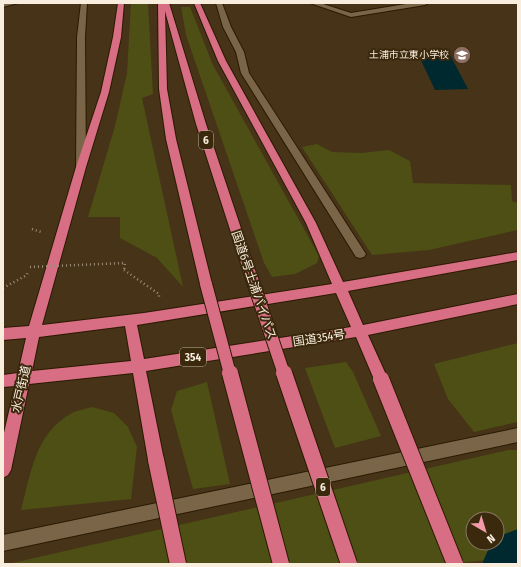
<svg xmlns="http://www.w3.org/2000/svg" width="521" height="567" font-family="'Fira Sans Condensed','Noto Sans JP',sans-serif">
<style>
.green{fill:#4d4f14;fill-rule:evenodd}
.water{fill:#00292f}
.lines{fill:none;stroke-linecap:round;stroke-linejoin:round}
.river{fill:#00292f;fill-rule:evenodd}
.minor-casing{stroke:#2b1a01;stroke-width:2}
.trunk-casing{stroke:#2b1a01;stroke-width:2}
.path{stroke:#9e8e79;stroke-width:2.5;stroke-dasharray:1 3;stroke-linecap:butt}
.minor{fill:#7a6549;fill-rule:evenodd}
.trunk{fill:#d86e84;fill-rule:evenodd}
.trunk-bridge-far1-casing{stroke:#2b1a01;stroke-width:14;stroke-linecap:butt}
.trunk-bridge-casing{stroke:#2b1a01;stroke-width:18;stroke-linecap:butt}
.path-bridge{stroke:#9e8e79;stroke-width:2.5;stroke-dasharray:1 3;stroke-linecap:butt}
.trunk-bridge-far1{stroke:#d86e84;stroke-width:12}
.trunk-bridge{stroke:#d86e84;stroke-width:16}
.labels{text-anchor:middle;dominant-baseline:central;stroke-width:4;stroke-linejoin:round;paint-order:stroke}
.far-poi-label{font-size:10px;fill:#f9eddd;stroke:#3b290e;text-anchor:end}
.shield{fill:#3b290e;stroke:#c0b29f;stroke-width:1}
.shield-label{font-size:11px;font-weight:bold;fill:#f9eddd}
.street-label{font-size:12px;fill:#f9eddd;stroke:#3b290e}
</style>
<rect width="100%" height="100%" fill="#463318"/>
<path class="green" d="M 131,3 L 148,3 L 153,94 L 142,98 L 183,287 L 157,258 L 120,238 L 120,217 L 88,217 L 115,126 L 127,73 Z
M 181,7 L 190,7 L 213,65 L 319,256 L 317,263 L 295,274 L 272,277 L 264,263 L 186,35 Z
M 317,144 L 332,152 L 361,153 L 389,150 L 410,161 L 413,183 L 511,185 L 512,201 L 518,203 L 518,230 L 429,250 L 372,255 L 302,147 Z
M 518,343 L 518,422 L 474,432 L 448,399 L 434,364 Z
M 346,362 L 353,372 L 381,436 L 335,448 L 305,368 Z
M 207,382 L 230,484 L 193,489 L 171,410 L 177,391 Z
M 92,407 L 114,413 L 128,427 L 137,447 L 131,499 L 21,510 C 31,473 35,433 72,413 C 78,410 86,409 92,407 Z
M 508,450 L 518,450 L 518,553 L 497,559 L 449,564 L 8,564 ZM 473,519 L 497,519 L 497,543 L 473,543 Z"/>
<path class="water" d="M 449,53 L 468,89 L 435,90 L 418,54 Z"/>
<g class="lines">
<path class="river" d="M 518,529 L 518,564 L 482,564 L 491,543 L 497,543 L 497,537 Z"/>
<defs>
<path id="minor" d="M 3,3 L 18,3 L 3,7 Z
M 81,3 L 87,3 L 85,37 L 86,167 L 81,170 L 76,167 L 77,37 Z
M 216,3 L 222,3 L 231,27 L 244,52 L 249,73 L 364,251 L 366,254 L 364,257 L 360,258 L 356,257 L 241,73 L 236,52 L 223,27 Z
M 310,3 L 320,3 L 351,13 L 412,3 L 428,3 L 425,5 L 351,17 Z
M 518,428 L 518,442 L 3,551 L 3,535 Z"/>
<path id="trunk" d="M 118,3 L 124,3 L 121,37 L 109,92 L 86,167 L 42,325 L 144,313 L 332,284 L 306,223 L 218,61 L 194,3 L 200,3 L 226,61 L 316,223 L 343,282 L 518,252 L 518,260 L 348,291 L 363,325 L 518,294 L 518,304 L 368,335 L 388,379 L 386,384 L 381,385 L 376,384 L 356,337 L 146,371 L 164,460 L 161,465 L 156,468 L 151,465 L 148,460 L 133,373 L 29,384 L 11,470 L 8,475 L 3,478 L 3,437 L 15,386 L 3,387 L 3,375 L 18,373 L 26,338 L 3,340 L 3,328 L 29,326 L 76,167 L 101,92 L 113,37 ZM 336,293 L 351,327 L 144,359 L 137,325 ZM 125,326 L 131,361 L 32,371 L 39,337 Z
M 158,3 L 169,3 L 206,124 L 257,276 L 255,279 L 251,281 L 247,279 L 245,276 L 196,124 L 165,11 L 167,89 L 176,139 L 212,284 L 210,287 L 206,289 L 202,287 L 200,284 L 166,139 L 159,89 Z"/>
</defs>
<use href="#minor" class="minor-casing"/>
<use href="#trunk" class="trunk-casing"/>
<path class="path" d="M 32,229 L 41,232 L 40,234
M 124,270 L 159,294 L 159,297
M 3,288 L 27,275 L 28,271"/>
<use href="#minor" class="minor"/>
<use href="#trunk" class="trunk"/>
<defs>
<path id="trunk-bridge-far1" d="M 251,276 L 284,374
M 206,284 L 230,374"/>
<path id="trunk-bridge" d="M 230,373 L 281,564
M 284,373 L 349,564
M 381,379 L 455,564
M 156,460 L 178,564"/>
</defs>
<use href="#trunk-bridge-far1" class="trunk-bridge-far1-casing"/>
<use href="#trunk-bridge" class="trunk-bridge-casing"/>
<path class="path-bridge" d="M 30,267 L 125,263 L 124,270"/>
<use href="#trunk-bridge-far1" class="trunk-bridge-far1"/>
<use href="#trunk-bridge" class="trunk-bridge"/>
</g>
<defs>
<symbol id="school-disc" viewBox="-11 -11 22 22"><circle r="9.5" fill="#8d6e63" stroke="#3b290e"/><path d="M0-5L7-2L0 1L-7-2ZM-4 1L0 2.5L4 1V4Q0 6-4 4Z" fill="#fff"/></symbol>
</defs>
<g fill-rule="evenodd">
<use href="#school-disc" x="452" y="45" width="20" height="20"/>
</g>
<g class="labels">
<g class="far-poi-label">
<text x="449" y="55">土浦市立東小学校</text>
</g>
<g class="shield">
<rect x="199" y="131" width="14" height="18" rx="3"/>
<rect x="180" y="348" width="26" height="18" rx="3"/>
<rect x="316" y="478" width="14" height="18" rx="3"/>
</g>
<g class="shield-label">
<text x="206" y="140">6</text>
<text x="193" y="357">354</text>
<text x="323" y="487">6</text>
</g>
<g class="street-label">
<text transform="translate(254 285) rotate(71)">国道6号土浦バイパス</text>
<text transform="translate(319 338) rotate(-9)">国道354号</text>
<text transform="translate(21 389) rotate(-77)">水戸街道</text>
</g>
</g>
<rect width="521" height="567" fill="none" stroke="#f9eddd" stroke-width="8"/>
<g transform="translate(485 531) rotate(142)"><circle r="19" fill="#3b290e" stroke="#877761"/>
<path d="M0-3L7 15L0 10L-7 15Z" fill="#f39aa9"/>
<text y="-6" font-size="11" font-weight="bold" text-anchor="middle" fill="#f9eddd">N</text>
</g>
</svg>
